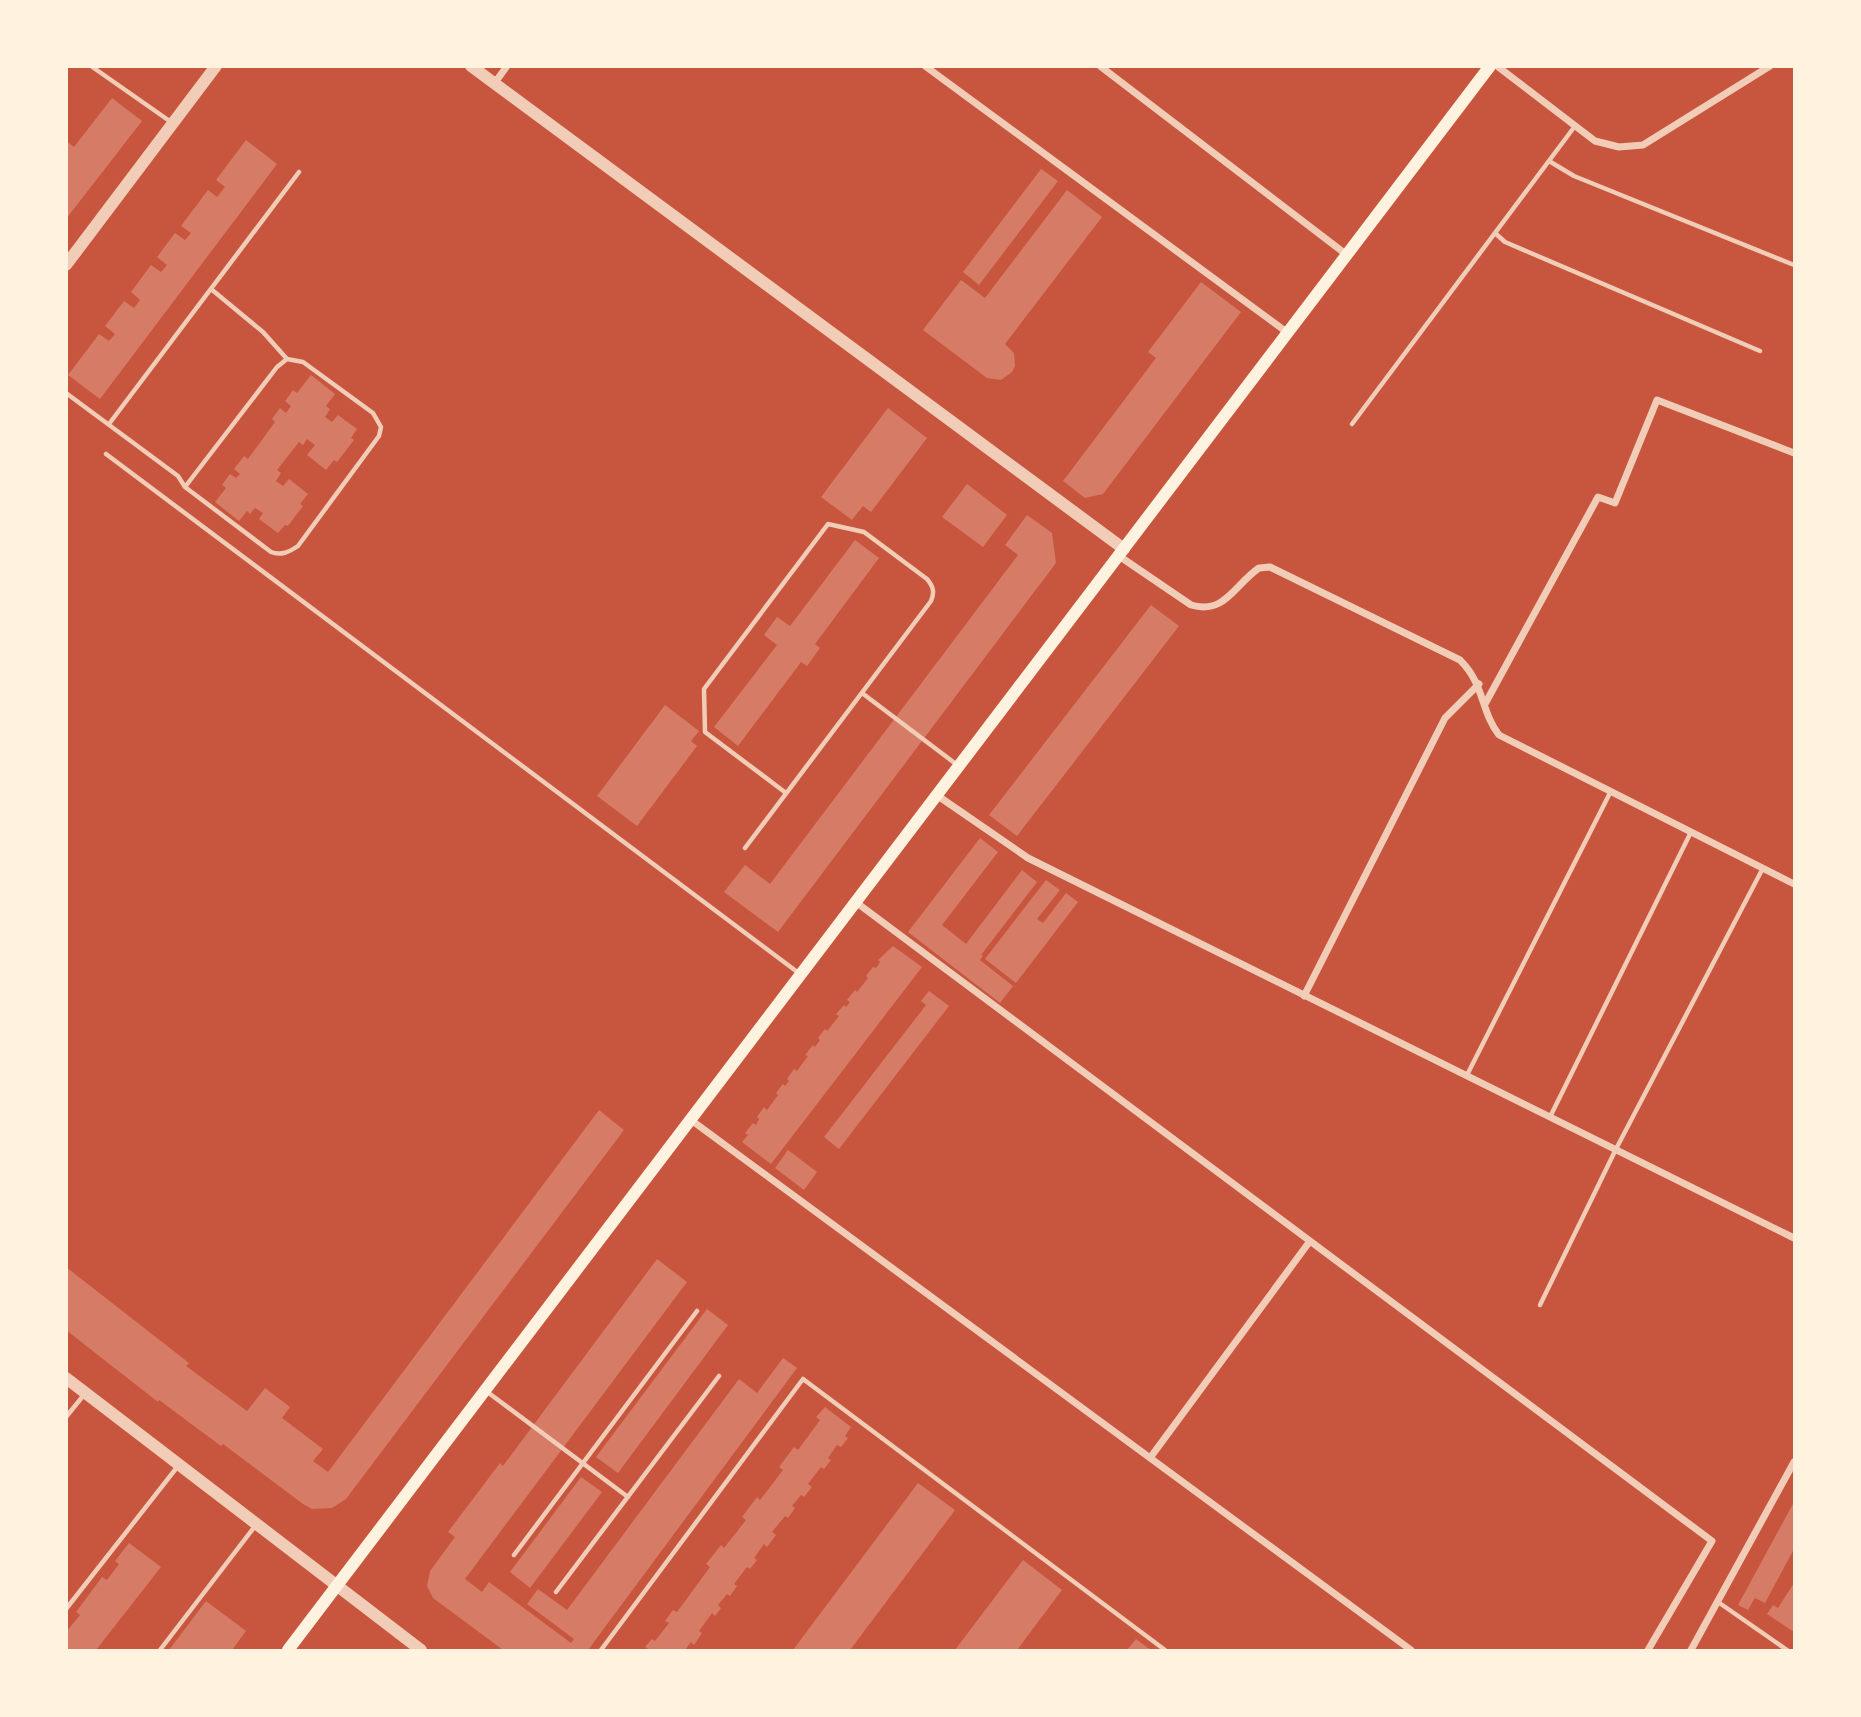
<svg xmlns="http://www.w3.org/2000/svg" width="1861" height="1717" font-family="'Exo 2',sans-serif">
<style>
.building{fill:#d67c66}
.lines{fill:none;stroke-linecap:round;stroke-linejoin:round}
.service{stroke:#f1ccb7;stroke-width:4.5}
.minor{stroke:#f1ccb7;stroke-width:7}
.tertiary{stroke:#f1ccb7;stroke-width:12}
.secondary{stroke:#fff3e0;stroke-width:12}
</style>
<rect width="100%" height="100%" fill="#c8553d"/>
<path class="building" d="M 112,98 L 142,121 L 66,219 L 66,141 L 74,147 Z
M 246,140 L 277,164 L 100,399 L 68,375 L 99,334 L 109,341 L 115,334 L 105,326 L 124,301 L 134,308 L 140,300 L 131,292 L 151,265 L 161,272 L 167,265 L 157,257 L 175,233 L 185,240 L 191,233 L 181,226 L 208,190 L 217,197 L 225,187 L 216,180 Z
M 1041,169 L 1058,181 L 979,285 L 963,272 Z
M 1067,190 L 1102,217 L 1005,344 L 1014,353 L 1015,366 L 1012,372 L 1001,380 L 987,378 L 923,330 L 961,280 L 985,298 Z
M 1201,282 L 1241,312 L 1103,494 L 1085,498 L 1063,481 L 1156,358 L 1148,352 Z
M 311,375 L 335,394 L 326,406 L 330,409 L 325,417 L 332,422 L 338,415 L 357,429 L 351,438 L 354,440 L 337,462 L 334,460 L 326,470 L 307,455 L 315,445 L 307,439 L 303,445 L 299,442 L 277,470 L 281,473 L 276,481 L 283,486 L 289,479 L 308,494 L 300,504 L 303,506 L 288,526 L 285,525 L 278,533 L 259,519 L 263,513 L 255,508 L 250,514 L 247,511 L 239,521 L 215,502 L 226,488 L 222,485 L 230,474 L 236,478 L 240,474 L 234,469 L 244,456 L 248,459 L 275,422 L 272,419 L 280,408 L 286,413 L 291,406 L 285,401 L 293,390 L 297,393 Z
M 888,408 L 927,438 L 871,512 L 863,506 L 852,520 L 821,497 Z
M 967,484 L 1007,515 L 983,547 L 942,517 Z
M 1027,515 L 1052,533 L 1056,563 L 778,932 L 724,892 L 745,865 L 770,884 L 1018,555 L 1005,545 Z
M 855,540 L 879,558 L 815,644 L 820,648 L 807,666 L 801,662 L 738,746 L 714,727 L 777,645 L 764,635 L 777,617 L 790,626 Z
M 1151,605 L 1179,626 L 1017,836 L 989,815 Z
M 665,705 L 699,731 L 691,741 L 697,746 L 637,826 L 597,796 Z
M 980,838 L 998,852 L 942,925 L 966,944 L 1022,870 L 1037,882 L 981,955 L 983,956 L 980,960 L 1013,986 L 1000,1003 L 908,932 Z
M 1046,880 L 1060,890 L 1037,919 L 1043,923 L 1066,893 L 1078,902 L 1016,983 L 985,959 Z
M 893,946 L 922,967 L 771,1164 L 742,1142 L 748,1135 L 745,1133 L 753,1123 L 756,1125 L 759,1119 L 757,1117 L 764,1107 L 767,1110 L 778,1095 L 776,1093 L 783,1084 L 785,1086 L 789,1081 L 787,1079 L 794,1069 L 797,1071 L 808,1056 L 805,1055 L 813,1045 L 815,1047 L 820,1040 L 818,1038 L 825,1029 L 827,1031 L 839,1016 L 836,1014 L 844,1005 L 846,1007 L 850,1002 L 847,1000 L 855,990 L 857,992 L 868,978 L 866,976 L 873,967 L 876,968 L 880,962 L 878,960 Z
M 929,991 L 949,1006 L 839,1149 L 824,1137 L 926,1005 L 921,1001 Z
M 599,1110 L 624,1130 L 346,1499 L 332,1508 L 312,1509 L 303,1504 L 223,1444 L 221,1446 L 159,1400 L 158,1402 L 66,1330 L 66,1267 L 189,1363 L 186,1366 L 247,1411 L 265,1388 L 290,1407 L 282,1418 L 323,1449 L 313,1461 L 328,1472 Z
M 788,1150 L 817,1172 L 804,1190 L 775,1168 Z
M 657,1259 L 687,1282 L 465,1579 L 482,1592 L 489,1582 L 571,1643 L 574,1639 L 527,1604 L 538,1589 L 567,1610 L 739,1379 L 757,1393 L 783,1358 L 797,1368 L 588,1650 L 503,1650 L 433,1598 L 427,1586 L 430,1571 L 455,1537 L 448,1532 L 500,1463 L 503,1466 Z
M 707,1309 L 728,1325 L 618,1473 L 596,1457 Z
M 825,1407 L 851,1427 L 845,1436 L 848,1438 L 841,1447 L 837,1445 L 828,1458 L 831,1460 L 824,1469 L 821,1467 L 808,1484 L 812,1487 L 804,1497 L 801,1495 L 792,1506 L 795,1508 L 788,1518 L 785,1516 L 772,1532 L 776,1535 L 767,1547 L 764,1544 L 754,1558 L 757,1560 L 750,1569 L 747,1567 L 734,1584 L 737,1586 L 730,1596 L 727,1594 L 718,1605 L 721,1608 L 715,1616 L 712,1613 L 699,1631 L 702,1633 L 694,1645 L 691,1642 L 685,1650 L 650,1650 L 645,1647 L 652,1639 L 655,1641 L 669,1623 L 665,1621 L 673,1610 L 677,1612 L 710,1567 L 706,1564 L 721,1545 L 724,1548 L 746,1520 L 742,1517 L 757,1497 L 760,1500 L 783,1470 L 779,1467 L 794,1447 L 798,1450 L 820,1420 L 816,1417 Z
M 581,1477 L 602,1492 L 530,1588 L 510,1572 Z
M 918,1483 L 955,1510 L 850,1650 L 793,1650 Z
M 1794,1502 L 1794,1549 L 1765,1603 L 1755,1598 L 1748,1610 L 1738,1605 Z
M 129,1543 L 161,1567 L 96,1650 L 66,1650 L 66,1632 L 80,1615 L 76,1612 L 102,1577 L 107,1580 L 119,1564 L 115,1561 Z
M 1023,1560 L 1062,1590 L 1017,1650 L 955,1650 Z
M 1794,1583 L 1794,1632 L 1767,1614 L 1773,1605 L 1778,1608 Z
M 206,1601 L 246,1631 L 232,1650 L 169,1650 Z
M 1136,1639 L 1151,1650 L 1127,1650 Z"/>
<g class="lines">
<path class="service" d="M 91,66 L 171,122
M 1549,161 L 1574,176 L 1794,265
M 1495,233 L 1505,242 L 1760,351
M 211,289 L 263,332 L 287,359
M 66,393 L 178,476 L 185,487 L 271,552 C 281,556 289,552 298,546 L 379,436 L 381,427 L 373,413 L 303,362 L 287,359 L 277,367 L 185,487
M 109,424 L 299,172
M 1352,424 L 1575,126
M 106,454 L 800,974
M 862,693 L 956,764
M 745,848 L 931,601 C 935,592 933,586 927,579 L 864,532 L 828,524 L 704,689 L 705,732 L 786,793
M 1467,1075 L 1611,791
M 1550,1117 L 1691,832
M 1540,1305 L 1616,1149 L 1763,868
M 486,1391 L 628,1497
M 66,1417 L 83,1396
M 514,1555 L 697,1311
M 556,1592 L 719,1376
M 1718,1602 L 1787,1650
M 66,1609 L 178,1466
M 160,1650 L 255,1526
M 601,1650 L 803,1379 L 1165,1650"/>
<path class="minor" d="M 925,66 L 1288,333
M 1100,66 L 1347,255
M 1497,66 L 1595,141 L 1619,147 L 1643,145 L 1770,66
M 494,84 L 507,66
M 1119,556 L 1191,605 C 1225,615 1234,585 1259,568 L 1270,567 L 1460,660 C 1485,685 1480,710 1499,735 L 1794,884
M 1485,704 L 1598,497 L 1615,503 L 1657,400 L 1794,453
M 938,796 L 1028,858 L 1794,1238
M 857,903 L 1712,1541 L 1648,1650
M 1304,996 L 1445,718 L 1479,684
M 691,1120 L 1411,1650
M 1150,1458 L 1310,1241
M 1691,1650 L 1794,1462"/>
<path class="tertiary" d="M 471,66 L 1124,549
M 66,265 L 216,66
M 66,1378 L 421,1650"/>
<path class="secondary" d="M 288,1650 L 1490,66"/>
</g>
<rect width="1861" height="1717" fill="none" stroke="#fff3e0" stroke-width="136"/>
</svg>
